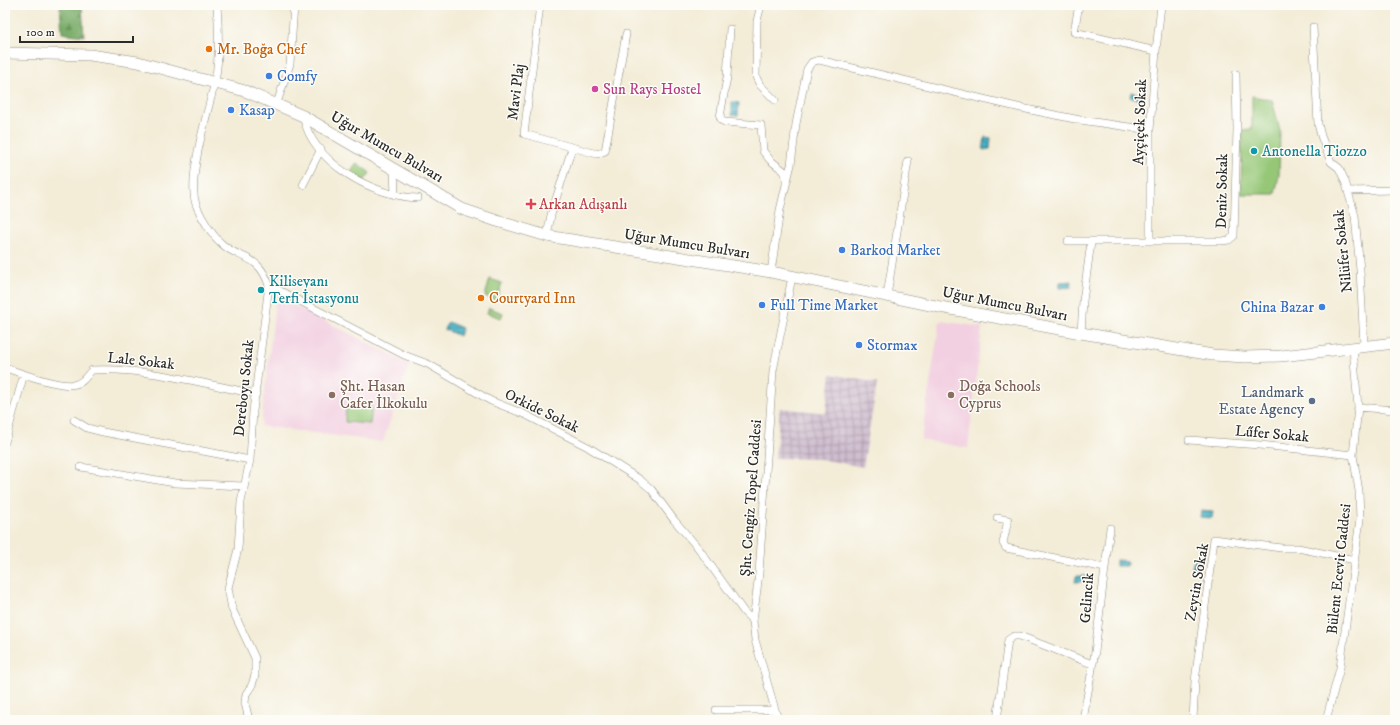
<svg xmlns="http://www.w3.org/2000/svg" width="1400" height="725" font-family="'IM FELL DW Pica',serif">
<style>
.built{fill:#f2cfe1}
.industrial{fill:url(#industrial-grid)}
.forest{fill:url(#forest-firs);stroke:#526c4a}
.green{fill:#95c777;stroke:#607951}
.water{fill:url(#water-rules);stroke:#386d77}
.lines{fill:none;stroke-linecap:round;stroke-linejoin:round}
.minor-casing{stroke:#8f8c81;stroke-width:8}
.primary-casing{stroke:#8f8c81;stroke-width:12}
.minor{stroke:#fff;stroke-width:7}
.primary{stroke:#fff;stroke-width:11}
.food-dot{fill:#e8710a;stroke:#fdfcf7;stroke-width:1.5}
.shop-dot{fill:#3f7fe0;stroke:#fdfcf7;stroke-width:1.5}
.hotel-dot{fill:#d1479c;stroke:#fdfcf7;stroke-width:1.5}
.culture-dot{fill:#0f9aa8;stroke:#fdfcf7;stroke-width:1.5}
.health-dot{fill:#e0444e;stroke:#fdfcf7;stroke-width:1.5}
.education-dot{fill:#8d6e63;stroke:#fdfcf7;stroke-width:1.5}
.service-dot{fill:#5c6f8a;stroke:#fdfcf7;stroke-width:1.5}
.labels{text-anchor:middle;dominant-baseline:central;stroke-width:3;stroke-linejoin:round;paint-order:stroke}
.food-label{font-size:15px;fill:#c56008;stroke:#fdfcf7;text-anchor:start}
.shop-label{font-size:15px;fill:#366cbe;stroke:#fdfcf7;text-anchor:start}
.hotel-label{font-size:15px;fill:#b23c85;stroke:#fdfcf7;text-anchor:start}
.street-label{font-size:15px;fill:#2b2b2b;stroke:#fdfcf7}
.culture-label{font-size:15px;fill:#0d838f;stroke:#fdfcf7;text-anchor:start}
.health-label{font-size:15px;fill:#be3a42;stroke:#fdfcf7;text-anchor:start}
.education-label{font-size:15px;fill:#785e54;stroke:#fdfcf7;text-anchor:start}
.service-label{font-size:15px;fill:#4e5e75;stroke:#fdfcf7;text-anchor:end}
</style>
<defs>
<pattern id="industrial-grid" width="8" height="8" patternUnits="userSpaceOnUse"><rect width="8" height="8" fill="#cfbdcf"/><path d="M0 4h8M4 0v8" fill="none" stroke="#a89aa8"/></pattern>
<pattern id="forest-firs" width="22" height="20" patternUnits="userSpaceOnUse"><rect width="22" height="20" fill="#78ac68"/><path d="M5 1l3.5 6h-7zM16 11l3.5 6h-7z" fill="#638c56"/></pattern>
<pattern id="water-rules" width="6" height="5" patternUnits="userSpaceOnUse"><rect width="6" height="5" fill="#44afc3"/><path d="M0 2.5h6" fill="none" stroke="#398f9f"/></pattern>
</defs>
<rect width="100%" height="100%" fill="#fdfcf7"/>
<filter id="ink" filterUnits="userSpaceOnUse"><feTurbulence type="fractalNoise" baseFrequency=".025" numOctaves="2"/><feDisplacementMap in="SourceGraphic" scale="8" xChannelSelector="R" yChannelSelector="G"/><feConvolveMatrix kernelMatrix="1 2 1 2 8 2 1 2 1" color-interpolation-filters="sRGB"/></filter>
<filter id="wash" filterUnits="userSpaceOnUse"><feTurbulence type="fractalNoise" baseFrequency=".012" numOctaves="4" result="noise"/><feDisplacementMap in="SourceGraphic" scale="16" xChannelSelector="R" yChannelSelector="G"/><feGaussianBlur stdDeviation="0.9" result="paint"/><feColorMatrix in="noise" values="0 0 0 0 0 0 0 0 0 0 0 0 0 0 0 0 0 1.4 0 .05"/><feComposite in="paint" operator="in"/></filter>
<g filter="url(#wash)">
<rect width="100%" height="100%" fill="#f3ecd7"/>
<path class="built" d="M 276,296 L 409,364 L 383,442 L 261,426 Z
M 940,321 L 982,327 L 968,448 L 921,440 Z"/>
<path class="industrial" d="M 831,374 L 877,383 L 863,467 L 820,459 L 775,458 L 780,408 L 826,413 Z"/>
<path class="forest" d="M 60,5 L 82,5 L 84,36 L 62,33 Z"/>
<path class="green" d="M 1252,96 L 1272,100 L 1280,130 L 1279,175 L 1275,194 L 1241,194 L 1242,130 L 1252,129 Z
M 357,163 L 370,173 L 364,181 L 351,172 Z
M 490,279 L 502,283 L 496,300 L 485,296 Z
M 489,308 L 503,313 L 501,318 L 487,313 Z
M 346,405 L 372,407 L 370,424 L 345,422 Z"/>
<path class="water" d="M 1131,92 L 1142,94 L 1142,99 L 1130,97 Z
M 732,102 L 739,103 L 738,116 L 732,115 Z
M 985,137 L 991,138 L 990,149 L 983,150 Z
M 1072,281 L 1071,287 L 1059,288 L 1060,282 Z
M 448,322 L 462,328 L 459,336 L 444,329 Z
M 1201,511 L 1213,512 L 1212,518 L 1200,517 Z
M 1195,557 L 1200,559 L 1198,570 L 1192,568 Z
M 1116,560 L 1127,561 L 1127,566 L 1116,566 Z
M 1076,576 L 1087,576 L 1087,581 L 1075,582 Z"/>
</g>
<g filter="url(#ink)">
<g class="lines">
<defs>
<path id="minor" d="M 217,5 C 219,31 220,56 215,81 C 209,110 185,181 197,207 C 202,219 212,235 222,244 C 241,261 258,253 269,285 L 253,411 L 250,460 L 241,502 L 238,549 L 228,588 L 232,609 L 255,658 L 255,675 L 252,685 L 246,694 L 245,703 L 249,720
M 540,5 L 524,134 L 597,154 L 605,151 L 626,34
M 761,5 L 757,21 L 756,77 L 760,85 L 775,100
M 1079,5 L 1074,32 L 1156,51
M 1313,27 L 1318,124 L 1321,136 L 1331,162 L 1339,168 L 1345,181 L 1355,216 L 1360,270 L 1364,346
M 730,29 L 727,77 L 720,117 L 722,121 L 725,122 L 761,125 L 763,151 L 770,160 L 784,171 L 786,177 L 786,185 L 780,210 L 771,272
M 277,103 L 290,64 L 294,5
M 303,116 C 313,163 372,196 418,198
M 394,169 L 395,195
M 303,185 L 321,149
M 786,185 L 791,165 L 796,124 L 807,69 L 812,62 L 819,60 L 1021,108 L 1080,120 L 1150,130
M 1348,191 L 1395,190
M 547,236 L 551,215 L 572,148
M 1068,241 L 1222,241 L 1229,240 L 1234,236 L 1237,129 L 1236,74
M 1150,241 L 1150,130 L 1156,51 L 1161,5
M 269,285 L 404,355 L 428,364 L 491,401 L 524,414 L 588,447 L 639,479 L 651,489 L 674,520 L 699,549 L 744,612 L 753,621
M 887,296 L 908,161
M 1081,333 L 1083,301 L 1091,242
M 5,368 C 22,373 59,388 76,384 C 83,383 87,375 92,370 C 144,367 205,384 256,394
M 1358,407 L 1395,410
M 74,420 L 87,428 L 103,432 L 250,460
M 1189,440 L 1260,445 L 1353,455
M 5,442 L 24,374
M 81,467 L 175,483 L 244,486
M 997,518 L 1008,520 L 1003,543 L 1006,548 L 1105,568 L 1095,652 L 1083,720
M 1105,568 L 1110,528
M 716,710 L 775,710
M 778,720 L 755,640 L 753,621 L 759,573 L 773,371 L 792,277
M 997,720 L 1008,640 L 1014,636 L 1020,636 L 1092,664
M 1193,720 L 1195,681 L 1214,539 L 1281,548 L 1298,548 L 1355,560
M 1326,720 L 1340,668 L 1360,519 L 1359,491 L 1353,455 L 1358,407 L 1353,348"/>
<path id="primary" d="M 5,53 L 90,55 L 138,62 L 245,91 L 303,116 L 462,209 L 497,221 L 547,236 L 771,272 L 940,307 L 1081,333 L 1213,355 L 1245,357 L 1281,356 L 1395,343"/>
</defs>
<use href="#minor" class="minor-casing"/>
<use href="#primary" class="primary-casing"/>
<use href="#minor" class="minor"/>
<use href="#primary" class="primary"/>
</g>
</g>
<g class="food-dot">
<circle cx="209" cy="49" r="4"/>
<circle cx="481" cy="298" r="4"/>
</g>
<g class="shop-dot">
<circle cx="269" cy="76" r="4"/>
<circle cx="231" cy="110" r="4"/>
<circle cx="842" cy="250" r="4"/>
<circle cx="762" cy="305" r="4"/>
<circle cx="1322" cy="307" r="4"/>
<circle cx="859" cy="345" r="4"/>
</g>
<circle class="hotel-dot" cx="595" cy="89" r="4"/>
<g class="culture-dot">
<circle cx="1254" cy="151" r="4"/>
<circle cx="261" cy="290" r="4"/>
</g>
<path class="health-dot" d="M529 198h4v4h4v4h-4v4h-4v-4h-4v-4h4z"/>
<g class="education-dot">
<circle cx="332" cy="395" r="4"/>
<circle cx="951" cy="395" r="4"/>
</g>
<circle class="service-dot" cx="1312" cy="401" r="4"/>
<g class="labels">
<g class="food-label">
<text x="217" y="49">Mr. Boğa Chef</text>
<text x="489" y="298">Courtyard Inn</text>
</g>
<g class="shop-label">
<text x="277" y="76">Comfy</text>
<text x="239" y="110">Kasap</text>
<text x="850" y="250">Barkod Market</text>
<text x="770" y="305">Full Time Market</text>
<text x="1314" y="307" text-anchor="end">China Bazar</text>
<text x="867" y="345">Stormax</text>
</g>
<g class="hotel-label">
<text x="603" y="89">Sun Rays Hostel</text>
</g>
<g class="street-label">
<text transform="translate(516 92) rotate(-83)">Mavi Plaj</text>
<text transform="translate(1140 122) rotate(-88)">Ayçiçek Sokak</text>
<text transform="translate(387 147) rotate(30)">Uğur Mumcu Bulvarı</text>
<text transform="translate(1222 191) rotate(-89)">Deniz Sokak</text>
<text transform="translate(687 244) rotate(9)">Uğur Mumcu Bulvarı</text>
<text transform="translate(1343 251) rotate(-96)">Nilüfer Sokak</text>
<text transform="translate(1005 304) rotate(11)">Uğur Mumcu Bulvarı</text>
<text transform="translate(141 361) rotate(6)">Lale Sokak</text>
<text transform="translate(244 388) rotate(-84)">Dereboyu Sokak</text>
<text transform="translate(542 411) rotate(26)">Orkide Sokak</text>
<text transform="translate(1272 434) rotate(5)">Lűfer Sokak</text>
<text transform="translate(751 498) rotate(-86)">Şht. Cengiz Topel Caddesi</text>
<text transform="translate(1339 569) rotate(-84)">Bülent Ecevit Caddesi</text>
<text transform="translate(1197 582) rotate(-80)">Zeytin Sokak</text>
<text transform="translate(1087 598) rotate(-86)">Gelincik</text>
</g>
<g class="culture-label">
<text x="1262" y="151">Antonella Tiozzo</text>
<text x="269" y="281">Kiliseyanı<tspan x="269" dy="17">Terfi İstasyonu</tspan></text>
</g>
<g class="health-label">
<text x="539" y="204">Arkan Adışanlı</text>
</g>
<g class="education-label">
<text x="340" y="386">Şht. Hasan<tspan x="340" dy="17">Cafer İlkokulu</tspan></text>
<text x="959" y="386">Doğa Schools<tspan x="959" dy="17">Cyprus</tspan></text>
</g>
<g class="service-label">
<text x="1304" y="392">Landmark<tspan x="1304" dy="17">Estate Agency</tspan></text>
</g>
</g>
<rect width="1400" height="725" fill="none" stroke="#fdfcf7" stroke-width="20"/>
<path d="M20 36v6h113v-6" fill="none" stroke="#2b2b2b" stroke-width="2"/>
<text x="26" y="36" font-size="12" fill="#2b2b2b" stroke="#fdfcf7" stroke-width="3" paint-order="stroke">100 m</text>
</svg>
